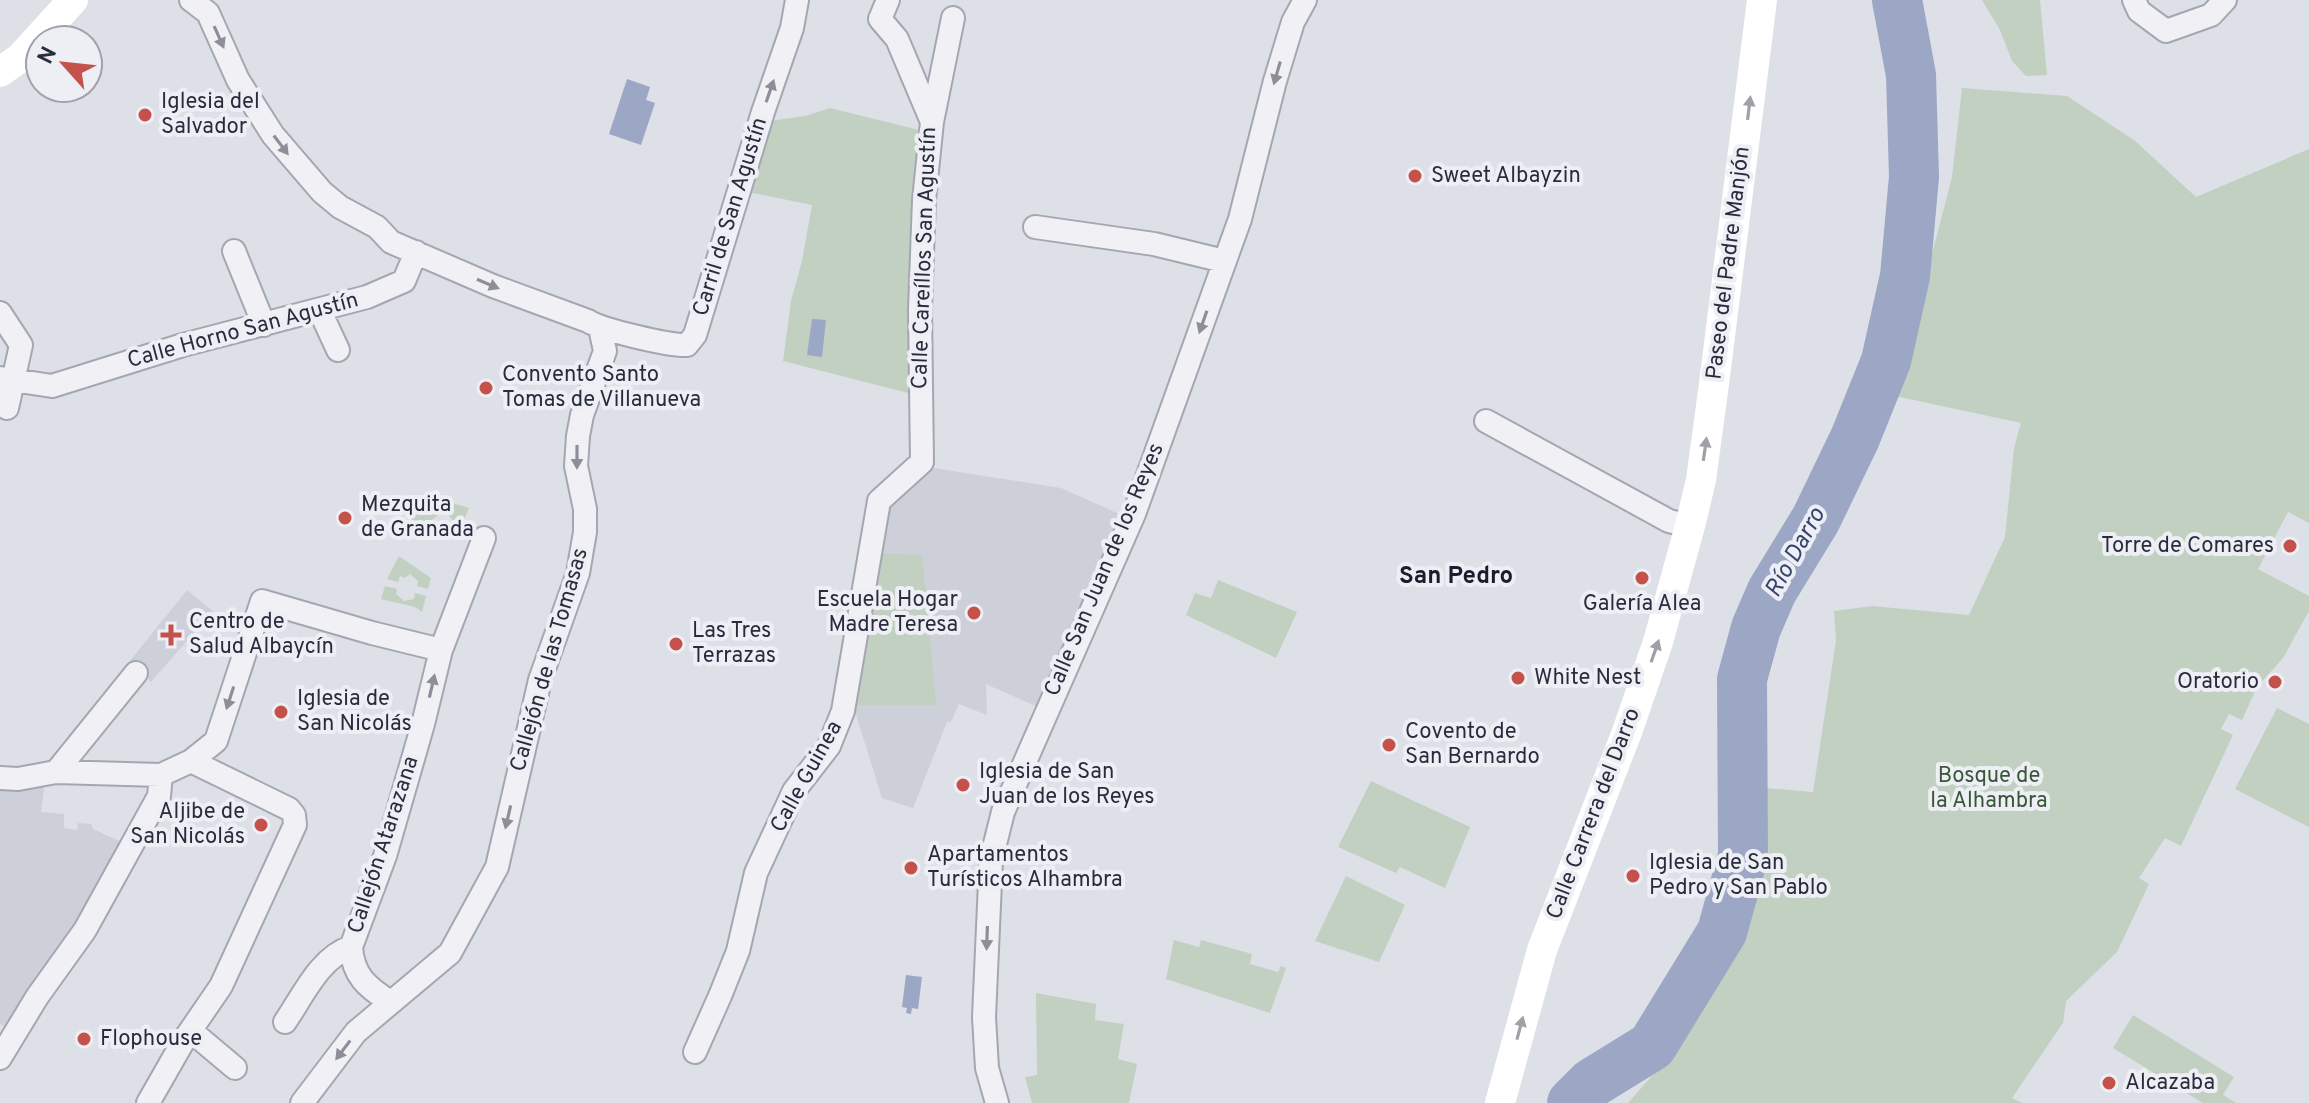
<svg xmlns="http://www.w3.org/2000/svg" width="2309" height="1103" font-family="Overpass,sans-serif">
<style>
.built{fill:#cdcfd9}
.green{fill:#c1d0c0}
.water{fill:#9ca7c5}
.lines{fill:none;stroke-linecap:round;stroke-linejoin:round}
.river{stroke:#9ca7c5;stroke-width:50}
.street-casing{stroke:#a4a6b1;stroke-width:26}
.street{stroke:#f1f1f5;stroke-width:22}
.secondary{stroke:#fff;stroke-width:30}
.oneway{fill:#8d8e99}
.oneway2{fill:#9fa0a8}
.poi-dot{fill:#c4524b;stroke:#eeeff5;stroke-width:3}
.labels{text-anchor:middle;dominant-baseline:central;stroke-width:8;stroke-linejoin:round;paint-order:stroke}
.poi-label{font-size:22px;fill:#292c3d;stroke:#eeeff5;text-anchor:start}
.street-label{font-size:22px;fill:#292c3d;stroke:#eeeff5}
.park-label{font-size:22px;fill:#375738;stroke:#eeeff5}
.water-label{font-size:24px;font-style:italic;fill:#36436e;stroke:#eeeff5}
.neighbourhood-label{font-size:24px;font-weight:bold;fill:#1b1d2d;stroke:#eeeff5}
</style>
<rect width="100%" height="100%" fill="#dee0e7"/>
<path class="built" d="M 927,467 L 1061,488 L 1126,517 L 1038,707 L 986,684 L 987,715 L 959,704 L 951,722 L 947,722 L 913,808 L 882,798 L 853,705 L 881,511 Z
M 187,590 L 213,611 L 151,682 L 129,662 Z
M 0,785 L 44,788 L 41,812 L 64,814 L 64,828 L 77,830 L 78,823 L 91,824 L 93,829 L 124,843 L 97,896 L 9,1030 L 0,1024 Z"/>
<path class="green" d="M 1982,0 L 2040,0 L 2047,75 L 2026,76 L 2012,61 L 2000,30 Z
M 1962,88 L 2067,96 L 2134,140 L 2196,197 L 2309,149 L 2309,523 L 2288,512 L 2258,569 L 2309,596 L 2309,611 L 2283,658 L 2257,687 L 2242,720 L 2229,714 L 2221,729 L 2233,735 L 2181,846 L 2165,838 L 2139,878 L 2149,884 L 2117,952 L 2066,1001 L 2063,1023 L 2012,1098 L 2022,1103 L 1628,1103 L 1672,1053 L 1743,938 L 1765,788 L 1813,792 L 1836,640 L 1834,611 L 1872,606 L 1969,615 L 2005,537 L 2014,448 L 2021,423 L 1895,396 L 1952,177 Z
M 830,108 L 923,131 L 912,394 L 783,361 L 791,301 L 802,261 L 812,205 L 748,192 L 770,121 L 805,116 Z
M 425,495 L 469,508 L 462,524 L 451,519 L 449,513 L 444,511 L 422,527 L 408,517 Z
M 876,553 L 922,555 L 936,705 L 853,705 Z
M 399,556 L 431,578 L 428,589 L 417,586 L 418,581 L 410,574 L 405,578 L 400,576 L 398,582 L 387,579 Z
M 1218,580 L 1297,612 L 1276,658 L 1186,615 L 1195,593 L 1211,598 Z
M 385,586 L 397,589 L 396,594 L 404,601 L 414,599 L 415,593 L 426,596 L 422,612 L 415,607 L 381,599 Z
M 2277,708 L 2309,724 L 2309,827 L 2235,789 Z
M 1371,781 L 1470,827 L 1445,888 L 1400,867 L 1396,873 L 1338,847 Z
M 1346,876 L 1405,905 L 1379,962 L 1315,941 Z
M 1174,940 L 1199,947 L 1201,940 L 1252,954 L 1250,964 L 1278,972 L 1281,966 L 1286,968 L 1270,1013 L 1166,979 Z
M 1036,993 L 1096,1004 L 1095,1020 L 1124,1024 L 1118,1059 L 1137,1064 L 1129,1103 L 1032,1103 L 1025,1077 L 1037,1075 Z
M 2133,1015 L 2234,1077 L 2223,1095 L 2236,1103 L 2203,1103 L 2113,1048 Z"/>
<path class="water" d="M 627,79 L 650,87 L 646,100 L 655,103 L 641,145 L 609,134 Z
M 812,319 L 826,320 L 822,357 L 807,355 Z
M 906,975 L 922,977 L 918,1009 L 912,1008 L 911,1014 L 906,1013 L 907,1008 L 902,1007 Z"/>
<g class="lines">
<path class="river" d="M 1572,1103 L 1592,1083 L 1652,1046 L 1722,932 L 1743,856 L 1742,679 L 1756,628 L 1772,591 L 1816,519 L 1855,438 L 1886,361 L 1905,276 L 1914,177 L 1911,75 L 1897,0"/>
<defs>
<path id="street" d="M 191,0 L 208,13 L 238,80 L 273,135 L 322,192 L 340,207 L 377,227 L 391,242 L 493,286 L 588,321 C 602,330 670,346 687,345 L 695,335 L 763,112 L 792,28 L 797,0
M 2134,0 L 2139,11 L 2166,31 L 2211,15 L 2225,0
M 880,19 L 888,0
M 932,122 L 953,18
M 1035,227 L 1154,244 L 1224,261
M 234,251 L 264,325
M 320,311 L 338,350
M 0,313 L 21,345 L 7,408
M 0,378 L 52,386 L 183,345 L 367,297 L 404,281 L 416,252
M 1486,421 L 1669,521 L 1690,526
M 191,761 L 216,741 L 262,601 L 372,633 L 441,650
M 56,772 L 136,673
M 0,778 L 18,779 L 56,772 L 161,775
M 390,1002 C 367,987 353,976 351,947 L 385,856 L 423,724 L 441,650 L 484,538
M 285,1022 C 303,996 320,957 351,947
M 191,1031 L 235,1068
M 695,1052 L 720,996 L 738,951 L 756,873 L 794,791 L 829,746 L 843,711 L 879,501 L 922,462 L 920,310 L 924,200 L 932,122 L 897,39 L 880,19
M 0,1058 L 37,997 L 85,930 L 159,796 L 161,775 L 191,761 L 289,809 L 294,815 L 295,825 L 221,986 L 184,1040 L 148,1103
M 302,1103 L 356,1032 L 450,953 L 497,867 L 540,680 L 578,573 L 585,532 L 585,509 L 576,466 L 578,436 L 582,415 L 605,351 L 600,328
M 997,1103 L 987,1068 L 984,1017 L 991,860 L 1003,812 L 1134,514 L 1240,219 L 1275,81 L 1293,22 L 1305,0"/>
</defs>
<use href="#street" class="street-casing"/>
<use href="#street" class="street"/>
<path class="secondary" d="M 0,72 L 20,58 L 73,0
M 1500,1103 L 1542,950 L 1627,732 L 1658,642 L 1690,526 L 1701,480 L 1714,384 L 1762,0"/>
</g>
<defs><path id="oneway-solid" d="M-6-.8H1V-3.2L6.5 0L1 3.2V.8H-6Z" transform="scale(2)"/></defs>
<g class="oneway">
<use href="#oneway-solid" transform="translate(219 37) rotate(66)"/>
<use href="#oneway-solid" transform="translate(1277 73) rotate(106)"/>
<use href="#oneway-solid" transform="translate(770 91) rotate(-71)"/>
<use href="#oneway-solid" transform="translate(281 145) rotate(53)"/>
<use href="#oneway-solid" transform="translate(488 284) rotate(23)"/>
<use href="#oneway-solid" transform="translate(1203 322) rotate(109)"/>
<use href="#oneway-solid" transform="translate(577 457) rotate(90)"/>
<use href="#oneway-solid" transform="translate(432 686) rotate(-77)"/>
<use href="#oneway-solid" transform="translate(230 698) rotate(108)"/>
<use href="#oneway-solid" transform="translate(508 817) rotate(103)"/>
<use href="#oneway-solid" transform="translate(987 938) rotate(92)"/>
<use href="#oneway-solid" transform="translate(343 1050) rotate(127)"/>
</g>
<g class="oneway2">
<use href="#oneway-solid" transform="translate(1749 108) rotate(-83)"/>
<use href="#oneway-solid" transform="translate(1705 449) rotate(-82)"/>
<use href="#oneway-solid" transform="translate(1655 651) rotate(-71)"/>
<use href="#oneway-solid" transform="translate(1520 1028) rotate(-75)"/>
</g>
<g class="poi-dot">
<circle cx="145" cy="115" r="8"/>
<circle cx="1415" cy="176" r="8"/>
<circle cx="486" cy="388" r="8"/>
<circle cx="345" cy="518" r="8"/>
<circle cx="2290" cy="546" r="8"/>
<circle cx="1642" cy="578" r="8"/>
<circle cx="974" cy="613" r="8"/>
<path d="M167 623h8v8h8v8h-8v8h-8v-8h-8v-8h8z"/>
<circle cx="676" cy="644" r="8"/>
<circle cx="1518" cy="678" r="8"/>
<circle cx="2275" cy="682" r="8"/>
<circle cx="281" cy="712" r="8"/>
<circle cx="1389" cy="745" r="8"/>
<circle cx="963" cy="785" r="8"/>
<circle cx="261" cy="825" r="8"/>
<circle cx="911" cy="868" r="8"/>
<circle cx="1633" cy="876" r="8"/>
<circle cx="84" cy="1039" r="8"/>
<circle cx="2109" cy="1083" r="8"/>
</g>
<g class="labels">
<g class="poi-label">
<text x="161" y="102">Iglesia del<tspan x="161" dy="25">Salvador</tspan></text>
<text x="1431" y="176">Sweet Albayzin</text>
<text x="502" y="375">Convento Santo<tspan x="502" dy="25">Tomas de Villanueva</tspan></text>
<text x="361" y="505">Mezquita<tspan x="361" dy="25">de Granada</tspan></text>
<text x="2274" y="546" text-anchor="end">Torre de Comares</text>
<text x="958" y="600" text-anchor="end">Escuela Hogar<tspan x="958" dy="25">Madre Teresa</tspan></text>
<text x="1642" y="604" text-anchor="middle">Galería Alea</text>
<text x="189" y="622">Centro de<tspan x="189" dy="25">Salud Albaycín</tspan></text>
<text x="692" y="631">Las Tres<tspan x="692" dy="25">Terrazas</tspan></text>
<text x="1534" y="678">White Nest</text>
<text x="2259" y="682" text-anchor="end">Oratorio</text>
<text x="297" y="699">Iglesia de<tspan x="297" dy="25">San Nicolás</tspan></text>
<text x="1405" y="732">Covento de<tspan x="1405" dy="25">San Bernardo</tspan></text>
<text x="979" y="772">Iglesia de San<tspan x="979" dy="25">Juan de los Reyes</tspan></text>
<text x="245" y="812" text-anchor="end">Aljibe de<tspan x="245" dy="25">San Nicolás</tspan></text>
<text x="927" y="855">Apartamentos<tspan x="927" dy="25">Turísticos Alhambra</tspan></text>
<text x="1649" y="863">Iglesia de San<tspan x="1649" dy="25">Pedro y San Pablo</tspan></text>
<text x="100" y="1039">Flophouse</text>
<text x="2125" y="1083">Alcazaba</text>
</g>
<g class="street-label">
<text transform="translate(731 217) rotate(-73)">Carril de San Agustín</text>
<text transform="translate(925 258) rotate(-88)">Calle Careíllos San Agustín</text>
<text transform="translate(1729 263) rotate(-83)">Paseo del Padre Manjón</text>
<text transform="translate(243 331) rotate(-15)">Calle Horno San Agustín</text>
<text transform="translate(1105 570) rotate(-67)">Calle San Juan de los Reyes</text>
<text transform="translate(550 660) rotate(-74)">Callejón de las Tomasas</text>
<text transform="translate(807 777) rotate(-61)">Calle Guinea</text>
<text transform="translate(1594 814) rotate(-69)">Calle Carrera del Darro</text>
<text transform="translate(384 845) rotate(-72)">Callejón Atarazana</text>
</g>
<g class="park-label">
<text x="1989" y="776">Bosque de<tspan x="1989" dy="25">la Alhambra</tspan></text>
</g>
<g class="water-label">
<text transform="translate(1796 553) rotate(-61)">Río Darro</text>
</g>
<g class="neighbourhood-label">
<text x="1456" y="577">San Pedro</text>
</g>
</g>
<g transform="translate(64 64) rotate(297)"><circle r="38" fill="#eeeff5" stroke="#9fa1ab" stroke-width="2"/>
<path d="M0-6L14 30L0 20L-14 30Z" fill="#c4524b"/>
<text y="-12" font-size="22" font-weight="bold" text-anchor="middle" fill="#292c3d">N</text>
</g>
</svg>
